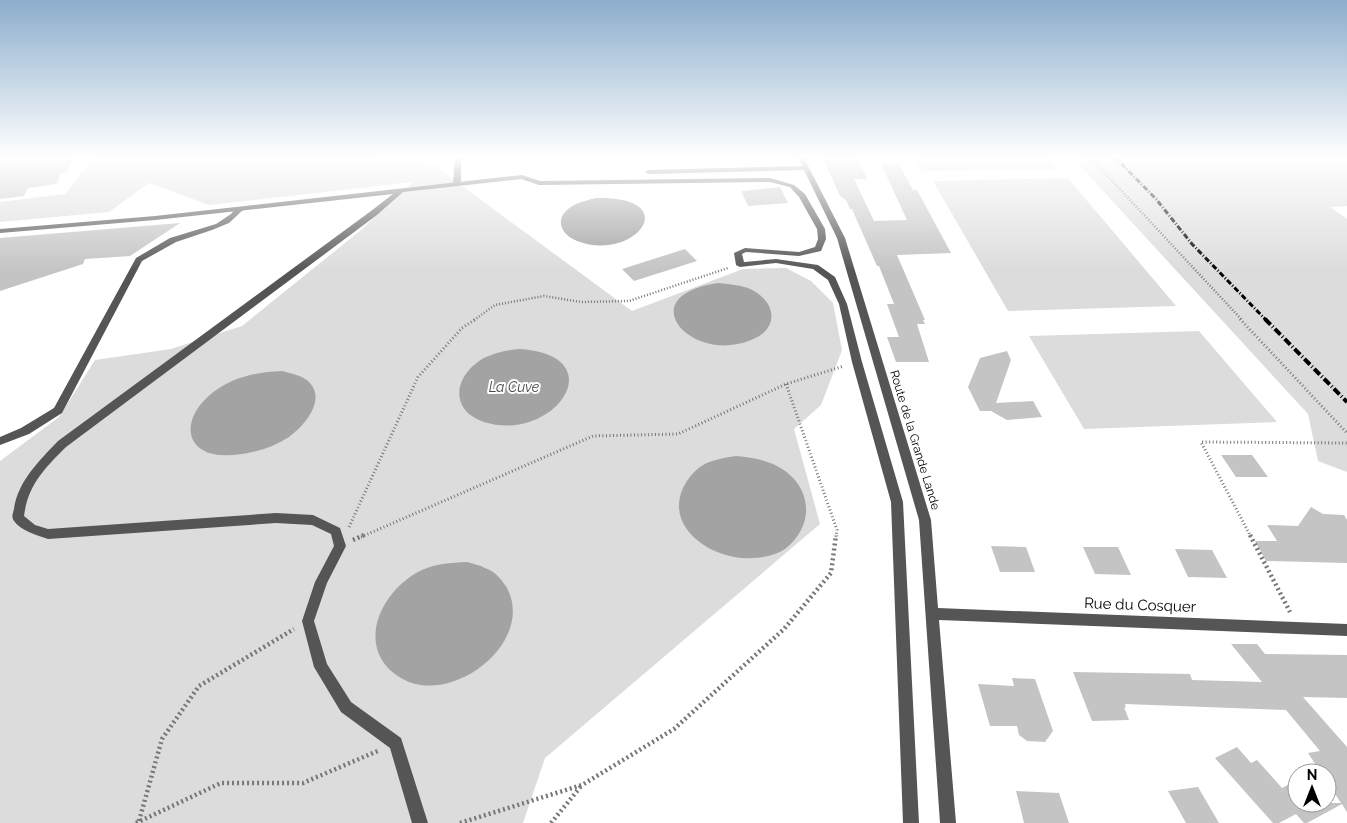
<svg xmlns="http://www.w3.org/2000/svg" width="1347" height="823" font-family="Raleway,sans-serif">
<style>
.green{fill:#dcdcdc}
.water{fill:#a3a3a3}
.building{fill:#c4c4c4}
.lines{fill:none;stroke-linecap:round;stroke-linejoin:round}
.path-far2{stroke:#777;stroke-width:2.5;stroke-dasharray:1 2;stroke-linecap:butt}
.path-far1{stroke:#777;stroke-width:3;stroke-dasharray:1 2.5;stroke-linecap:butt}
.path{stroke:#777;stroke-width:4.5;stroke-dasharray:2 3;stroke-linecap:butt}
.service{fill:#555;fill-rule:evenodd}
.minor{fill:#555;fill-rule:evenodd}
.rail-far1{stroke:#000;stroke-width:3;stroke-dasharray:5.5 2 1 2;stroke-linecap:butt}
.rail{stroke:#000;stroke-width:4;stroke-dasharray:8 2.5 1 2.5;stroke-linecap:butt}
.labels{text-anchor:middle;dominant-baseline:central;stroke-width:4;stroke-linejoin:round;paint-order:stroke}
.street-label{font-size:12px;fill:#000;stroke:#fff}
.water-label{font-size:14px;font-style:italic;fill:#444;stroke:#fff}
.near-street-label{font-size:15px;fill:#000;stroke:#fff}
</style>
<rect width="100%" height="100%" fill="#fff"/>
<path class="green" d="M 95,156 L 350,156 L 435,166 L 632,311 L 743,269 L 786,268 L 811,281 L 833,303 L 842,350 L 821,405 L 794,429 L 820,524 L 545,758 L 523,823 L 0,823 L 0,461 L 59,417 L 95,360 L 171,349 L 242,326 L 361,230 L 413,182 L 209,205 L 149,183 L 109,212 L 0,222 L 0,202 L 65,194 Z
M 914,156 L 1046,156 L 1057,169 L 922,171 Z
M 1071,156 L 1347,156 L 1347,206 L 1330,207 L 1347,219 L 1347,472 L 1318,461 L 1308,414 Z
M 1068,178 L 1176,306 L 1008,311 L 933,181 Z
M 1199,331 L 1277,422 L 1084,429 L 1029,336 Z"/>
<path class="water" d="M 596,198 C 686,196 635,263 577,241 C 560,234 554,218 571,207 C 578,202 588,200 596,198 Z
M 718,283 C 728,284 738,285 748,288 C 775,299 782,328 751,340 C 692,365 629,296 718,283 Z
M 520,349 C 616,356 553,444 484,422 C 446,409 456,372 486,357 C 497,352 508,350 520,349 Z
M 282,371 C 292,374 303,375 310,383 C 326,401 304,426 289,437 C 272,448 252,454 232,455 C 185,459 178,421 211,394 C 232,377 257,372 282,371 Z
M 736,456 C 749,457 761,459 773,464 C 811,481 818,523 785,549 C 776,555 763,558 752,558 C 716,561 664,530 683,488 C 687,480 692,473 700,467 C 710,460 723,458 736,456 Z
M 467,562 C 473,564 480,565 485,568 C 495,571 502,580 507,588 C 536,643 450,708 401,678 C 353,649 380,590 422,570 C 437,563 451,563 467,562 Z"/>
<path class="building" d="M 0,156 L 73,156 L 67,172 L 61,173 L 56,184 L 28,188 L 24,196 L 0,199 Z
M 822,156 L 857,156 L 867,179 L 854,179 L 874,221 L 907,220 L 881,164 L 899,164 L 913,190 L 917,190 L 951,253 L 897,255 L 925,320 L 923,320 L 925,324 L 917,324 L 929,362 L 896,362 L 887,337 L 899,337 L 887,304 L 894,304 L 879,266 L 877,266 L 852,209 L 850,209 L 846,200 L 840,196 Z
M 780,187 L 788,203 L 748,206 L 741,191 Z
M 180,223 L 130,256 L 85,259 L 83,264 L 0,291 L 0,238 Z
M 685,249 L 697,261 L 634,281 L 622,269 Z
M 1007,351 L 1011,360 L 996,403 L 1033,401 L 1042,417 L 1007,420 L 991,411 L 980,411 L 968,387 L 980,358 Z
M 1221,455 L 1252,455 L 1268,477 L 1236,477 Z
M 1311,507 L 1323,514 L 1344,515 L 1347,520 L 1347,563 L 1266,561 L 1255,541 L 1277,541 L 1267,525 L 1298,526 Z
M 991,546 L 1026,547 L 1035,572 L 1000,572 Z
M 1083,547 L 1118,547 L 1131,575 L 1095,574 Z
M 1175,549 L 1212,550 L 1227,578 L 1188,577 Z
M 1231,644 L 1257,644 L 1265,654 L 1347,655 L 1347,698 L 1303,697 L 1347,747 L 1347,812 L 1342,804 L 1307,823 L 1304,823 L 1296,814 L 1279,823 L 1273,823 L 1215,758 L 1237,747 L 1251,763 L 1257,760 L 1282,788 L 1297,780 L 1297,803 L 1341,803 L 1327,782 L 1327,773 L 1321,773 L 1308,753 L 1320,751 L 1286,710 L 1125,704 L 1126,708 L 1124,707 L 1129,720 L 1092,721 L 1073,672 L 1190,674 L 1192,680 L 1262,682 Z
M 1012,678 L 1035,679 L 1053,731 L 1045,742 L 1027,741 L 1019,735 L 1017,726 L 990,726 L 978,684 L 1014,686 Z
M 1198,787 L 1219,823 L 1186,823 L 1168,791 Z
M 1016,791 L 1059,793 L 1069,823 L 1024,823 Z"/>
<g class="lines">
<path class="path-far2" d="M 1089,156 L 1242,320
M 474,320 L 495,305 L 544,296 L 581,302 L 629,301 L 728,268"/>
<path class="path-far1" d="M 1240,319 L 1347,433
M 786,384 L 837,530 L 836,537
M 349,527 L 418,377 L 462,328 L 476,319
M 361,537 L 593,436 L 678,434 L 786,384 L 844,366
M 1251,537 L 1201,442 L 1347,443"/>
<path class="path" d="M 1250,535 L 1290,612
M 353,540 L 364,535
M 139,821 L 162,739 L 199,686 L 294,629
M 136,823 L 221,783 L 303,783 L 380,750
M 460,823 L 582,785 L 674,729 L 784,629 L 831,573 L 836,535
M 551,823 L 582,785"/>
<path class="service" d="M 522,175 L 540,181 L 770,178 L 794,185 L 805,194 L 825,229 L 826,239 L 821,251 L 799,256 L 746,252 L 742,254 L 744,262 L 776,259 L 818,265 L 835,277 L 847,304 L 862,362 L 903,502 L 919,823 L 903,823 L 891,502 L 852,362 L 839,304 L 828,280 L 813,269 L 776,263 L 740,267 L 736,265 L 734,253 L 745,248 L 799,252 L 815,247 L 818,239 L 817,229 L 799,197 L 790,187 L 770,182 L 539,185 L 521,179 L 403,192 L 377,215 L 66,447 C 44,469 28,485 24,516 L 35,525 L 48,529 L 276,513 L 313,515 L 340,528 L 346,546 L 327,583 L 314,621 L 327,664 L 351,702 L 401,738 L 428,823 L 412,823 L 390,748 L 341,712 L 314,667 L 302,621 L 315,582 L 334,546 L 331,534 L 312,525 L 276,523 L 48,539 C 37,535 21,531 14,521 C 11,517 13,513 14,509 C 18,481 39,461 58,441 L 371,211 L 393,194 L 155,220 L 0,233 L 0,229 L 155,216 Z"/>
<path class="minor" d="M 455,156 L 461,156 L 461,184 L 457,186 L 453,184 Z
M 797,156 L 803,156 L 845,238 L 931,520 L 938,608 L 1347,624 L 1347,636 L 939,620 L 956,823 L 940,823 L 919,520 L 837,238 L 804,170 L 648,174 L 645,172 L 648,170 L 802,166 Z
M 237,207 L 240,207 L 244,209 L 229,223 L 212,230 L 176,242 L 142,261 L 62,413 L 29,434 L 0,445 L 0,437 L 21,428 L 54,408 L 136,258 L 170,238 L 216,224 L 231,214 Z"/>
<path class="rail-far1" d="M 1114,156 L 1156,199 L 1192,244 L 1266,320"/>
<path class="rail" d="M 1265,319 L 1347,402"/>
</g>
<linearGradient id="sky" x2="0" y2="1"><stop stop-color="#8cadcc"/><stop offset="0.58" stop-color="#fff"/><stop offset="1" stop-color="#fff" stop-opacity="0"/></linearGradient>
<rect width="1347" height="271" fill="url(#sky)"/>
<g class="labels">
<g class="street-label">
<text transform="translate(915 440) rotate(73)">Route de la Grande Lande</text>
</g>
<g class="water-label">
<text x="514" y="387">La Cuve</text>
</g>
<g class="near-street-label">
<text transform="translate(1140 605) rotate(2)">Rue du Cosquer</text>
</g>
</g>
<g transform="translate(1312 788)"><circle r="24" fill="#ffffff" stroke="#999999"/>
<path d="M0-4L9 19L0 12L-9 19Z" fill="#000000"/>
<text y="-8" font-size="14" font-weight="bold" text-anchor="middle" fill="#000000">N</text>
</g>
</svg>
